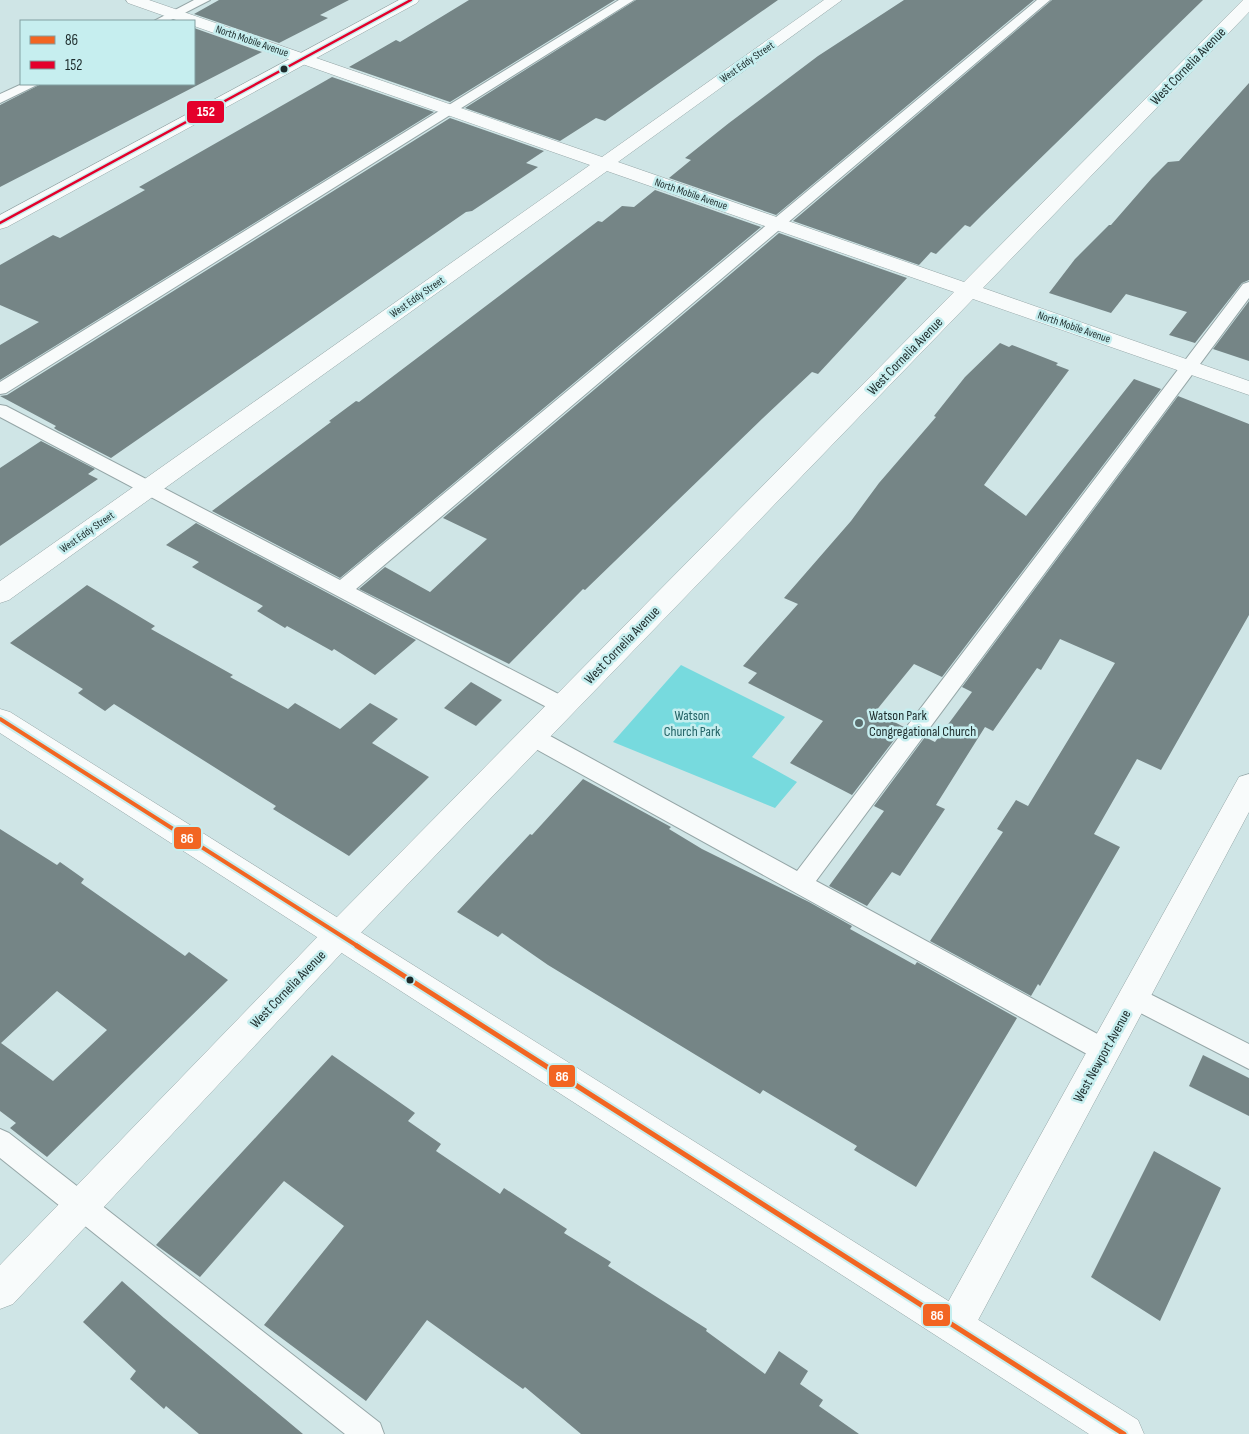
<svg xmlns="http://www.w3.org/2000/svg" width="1249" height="1434" font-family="'Sofia Sans Condensed',sans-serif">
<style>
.green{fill:#77dade}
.building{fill:#758586;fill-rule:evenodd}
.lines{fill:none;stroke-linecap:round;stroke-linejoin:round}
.service-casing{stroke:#95a6a7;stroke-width:2}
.minor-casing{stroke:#95a6a7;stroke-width:1}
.tertiary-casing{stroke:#95a6a7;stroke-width:1}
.service{fill:#f8fbfb;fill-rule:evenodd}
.minor{fill:#f8fbfb;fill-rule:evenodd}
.tertiary{fill:#f8fbfb;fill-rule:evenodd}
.bus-1-far1-casing{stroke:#c6eeef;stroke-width:8}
.bus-1-casing{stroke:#c6eeef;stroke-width:9}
.bus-2-casing{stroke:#c6eeef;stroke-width:5}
.bus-1-far1{stroke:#f26522;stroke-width:4}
.bus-1{stroke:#f26522;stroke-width:5}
.bus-2{stroke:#e4002b;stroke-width:2.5}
.bus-dot{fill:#1d2c2c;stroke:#c6eeef;stroke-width:2}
.poi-dot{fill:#5b6d6d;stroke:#c6eeef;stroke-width:2}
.labels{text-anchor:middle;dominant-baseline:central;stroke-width:5;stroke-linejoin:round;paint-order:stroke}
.far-street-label{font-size:11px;fill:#1d2c2c;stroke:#c6eeef}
.street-label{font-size:14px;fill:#1d2c2c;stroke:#c6eeef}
.park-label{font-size:14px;fill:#226265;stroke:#c6eeef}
.poi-label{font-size:14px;fill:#1d2c2c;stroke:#c6eeef;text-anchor:start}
.line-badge{stroke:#c6eeef;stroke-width:2}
.badge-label{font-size:14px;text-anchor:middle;font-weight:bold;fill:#fff}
</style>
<rect width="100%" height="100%" fill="#cfe5e6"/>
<path class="green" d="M 681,665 L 785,717 L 752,757 L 797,782 L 775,808 L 613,742 Z"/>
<path class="building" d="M 219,0 L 349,0 L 320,15 L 328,18 L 279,43 L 194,14 Z
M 469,0 L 615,0 L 450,102 L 349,67 L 396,40 L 400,42 Z
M 636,0 L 778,0 L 605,121 L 596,118 L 560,141 L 465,108 Z
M 904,0 L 1034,0 L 776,215 L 669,178 L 691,160 L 685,158 L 729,123 L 818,56 Z
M 1052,0 L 1203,0 L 982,215 L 970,227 L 965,225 L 936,254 L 931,252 L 919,265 L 793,221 Z
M 194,28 L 262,52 L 0,187 L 0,105 L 41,84 L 194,84 Z
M 332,77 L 434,112 L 0,380 L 0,345 L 39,322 L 0,305 L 0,265 L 53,235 L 60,238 L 145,190 L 139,187 Z
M 1249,83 L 1249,280 L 1242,283 L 1195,343 L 1169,335 L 1187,312 L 1126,294 L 1111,313 L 1049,293 L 1075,259 L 1109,225 L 1111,225 L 1152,178 L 1168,162 L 1179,161 Z
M 450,118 L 544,151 L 526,163 L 538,167 L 472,211 L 466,212 L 111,458 L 57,430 L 54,428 L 56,426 L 0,396 L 7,395 Z
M 655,190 L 761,227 L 340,578 L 212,511 L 331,422 L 329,421 L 356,401 L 359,402 L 598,221 L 602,222 L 622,206 L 634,207 Z
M 779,233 L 907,278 L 818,374 L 812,372 L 763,418 L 585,590 L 583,589 L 509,664 L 359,589 L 385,567 L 430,592 L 487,539 L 443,518 Z
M 1249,301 L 1249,361 L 1213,349 Z
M 1000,343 L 1009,347 L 1012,345 L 1058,363 L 1056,365 L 1069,370 L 984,485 L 1026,516 L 1134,379 L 1161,389 L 942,677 L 914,664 L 875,712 L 904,727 L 852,795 L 790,763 L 823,721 L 748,683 L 757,673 L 743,666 L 798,604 L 784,598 L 851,521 L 879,483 L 936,417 L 934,416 L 965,377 Z
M 1178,396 L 1249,424 L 1249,615 L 1161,770 L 1137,759 L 1094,834 L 1120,847 L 1040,986 L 1038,984 L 1031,996 L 930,941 L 1003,832 L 997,829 L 1016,800 L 1028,806 L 1115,663 L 1060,639 L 1041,670 L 1037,668 L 993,731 L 985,727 L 936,805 L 945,809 L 900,876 L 892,872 L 867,906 L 829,886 L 884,811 L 874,806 L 925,737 L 935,742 L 972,692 L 962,687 Z
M 41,441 L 95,469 L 88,474 L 98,479 L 0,546 L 0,468 Z
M 196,523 L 416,640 L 375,675 L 334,649 L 332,651 L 287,626 L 285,628 L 257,611 L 263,606 L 192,567 L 199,562 L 166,545 Z
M 87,585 L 155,626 L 151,629 L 233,675 L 230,677 L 288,709 L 295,703 L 340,729 L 370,703 L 398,719 L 372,743 L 429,777 L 349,856 L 273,809 L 276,806 L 114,704 L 105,711 L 78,693 L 83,689 L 10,643 Z
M 471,682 L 502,700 L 476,726 L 444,708 Z
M 583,779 L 671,827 L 669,829 L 702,849 L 809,902 L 852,926 L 850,929 L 915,965 L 917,962 L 1017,1018 L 916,1187 L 854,1150 L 857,1146 L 763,1090 L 760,1094 L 548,965 L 502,933 L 498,937 L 457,912 L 530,834 L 532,835 Z
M 0,829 L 57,865 L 60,862 L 84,879 L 81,883 L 185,956 L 189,952 L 228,980 L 47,1157 L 10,1128 L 16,1123 L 0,1111 ZM 57,991 L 107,1030 L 53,1081 L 1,1043 Z
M 332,1055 L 415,1113 L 408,1121 L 441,1144 L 436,1151 L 500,1194 L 504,1188 L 567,1229 L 564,1233 L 611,1262 L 608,1266 L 707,1329 L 706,1331 L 765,1374 L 779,1351 L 808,1371 L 800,1384 L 823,1400 L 819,1406 L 859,1434 L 581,1434 L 525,1387 L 523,1389 L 427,1320 L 366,1401 L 264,1325 L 344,1226 L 284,1181 L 200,1277 L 156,1245 Z
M 1203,1055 L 1249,1078 L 1249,1116 L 1189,1086 Z
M 1154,1151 L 1221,1188 L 1160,1321 L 1091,1277 Z
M 122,1281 L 164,1318 L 303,1434 L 199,1434 L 166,1406 L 164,1409 L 130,1379 L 136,1371 L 83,1322 Z"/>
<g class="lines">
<defs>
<path id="service" d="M 194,0 L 210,0 L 169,21 L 154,21 Z
M 619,0 L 634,0 L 6,393 L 0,394 L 0,382 Z
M 1037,0 L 1050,0 L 356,589 L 570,700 L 574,706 L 570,712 L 563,714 L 556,712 L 0,417 L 0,405 L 6,406 L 340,580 Z
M 22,84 L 39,84 L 0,103 L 0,94 Z
M 1249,282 L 1249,298 L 816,881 L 1114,1043 L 1118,1051 L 1114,1059 L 1105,1062 L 1096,1059 L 525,743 L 522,737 L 525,731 L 533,729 L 541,731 L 797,871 L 1243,284 Z
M 1134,986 L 1249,1044 L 1249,1069 L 1125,1005 L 1122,997 L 1125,989 Z
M 0,1129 L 9,1133 L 380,1423 L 384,1434 L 345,1434 L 0,1158 Z"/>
<path id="minor" d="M 126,0 L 149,0 L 602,157 L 824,0 L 842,0 L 618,162 L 964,282 L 1243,0 L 1249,0 L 1249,12 L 983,288 L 1249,381 L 1249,395 L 973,299 L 350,944 L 13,1304 L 0,1309 L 0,1265 L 328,926 L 954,292 L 607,171 L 9,600 L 0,603 L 0,581 L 590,165 L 194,26 L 194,21 L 179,21 L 128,3 Z
M 1249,774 L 1249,812 L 968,1339 L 955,1345 L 942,1339 L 936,1326 L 942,1313 L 1239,777 Z"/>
<path id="tertiary" d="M 399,0 L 419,0 L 417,3 L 7,227 L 0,229 L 0,215 Z
M 0,709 L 10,712 L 1138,1420 L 1144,1434 L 1089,1434 L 0,733 Z"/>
</defs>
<use href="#service" class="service-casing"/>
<use href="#minor" class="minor-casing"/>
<use href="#tertiary" class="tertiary-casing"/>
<use href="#service" class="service"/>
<use href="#minor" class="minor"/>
<use href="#tertiary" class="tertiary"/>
<defs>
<path id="bus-1-far1" d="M 0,719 L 359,947"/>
<path id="bus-1" d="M 357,946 L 1124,1434"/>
<path id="bus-2" d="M 0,223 L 411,0"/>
</defs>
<use href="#bus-1-far1" class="bus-1-far1-casing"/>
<use href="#bus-1" class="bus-1-casing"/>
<use href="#bus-2" class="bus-2-casing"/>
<use href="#bus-1-far1" class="bus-1-far1"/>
<use href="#bus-1" class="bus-1"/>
<use href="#bus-2" class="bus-2"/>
</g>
<g class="bus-dot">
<circle cx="284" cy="69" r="4.5"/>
<circle cx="410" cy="980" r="4.5"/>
</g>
<circle class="poi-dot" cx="859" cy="723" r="5"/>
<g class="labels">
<g class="far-street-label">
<text transform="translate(252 41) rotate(19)">North Mobile Avenue</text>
<text transform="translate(747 62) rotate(-35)">West Eddy Street</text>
<text transform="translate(691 194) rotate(19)">North Mobile Avenue</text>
<text transform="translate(417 297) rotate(-35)">West Eddy Street</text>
<text transform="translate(1074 327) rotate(19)">North Mobile Avenue</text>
<text transform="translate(87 532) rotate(-35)">West Eddy Street</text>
</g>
<g class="street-label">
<text transform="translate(1188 66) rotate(-46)">West Cornelia Avenue</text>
<text transform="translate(905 356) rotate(-46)">West Cornelia Avenue</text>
<text transform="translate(622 645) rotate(-46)">West Cornelia Avenue</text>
<text transform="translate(288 989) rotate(-46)">West Cornelia Avenue</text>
<text transform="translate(1102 1056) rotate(-61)">West Newport Avenue</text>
</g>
<g class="park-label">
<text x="692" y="715">Watson<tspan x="692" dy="16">Church Park</tspan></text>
</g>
<g class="poi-label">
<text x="869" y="715">Watson Park<tspan x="869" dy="16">Congregational Church</tspan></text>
</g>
</g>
<g class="line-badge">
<rect x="186" y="100" width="39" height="24" rx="5" fill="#e4002b"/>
<rect x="173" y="826" width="29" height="24" rx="5" fill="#f26522"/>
<rect x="548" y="1064" width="28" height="24" rx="5" fill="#f26522"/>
<rect x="922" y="1303" width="29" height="24" rx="5" fill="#f26522"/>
</g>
<g class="badge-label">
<text x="206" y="116">152</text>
<text x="187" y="843">86</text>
<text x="562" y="1081">86</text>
<text x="937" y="1320">86</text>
</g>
<rect x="20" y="20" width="175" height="65" fill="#c6eeef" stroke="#82a0a1"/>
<rect x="30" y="36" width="25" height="8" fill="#f26522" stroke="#82a0a1"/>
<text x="65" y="45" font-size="15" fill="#1d2c2c">86</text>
<rect x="30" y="61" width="25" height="8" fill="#e4002b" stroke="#82a0a1"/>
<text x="65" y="70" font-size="15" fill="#1d2c2c">152</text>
</svg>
